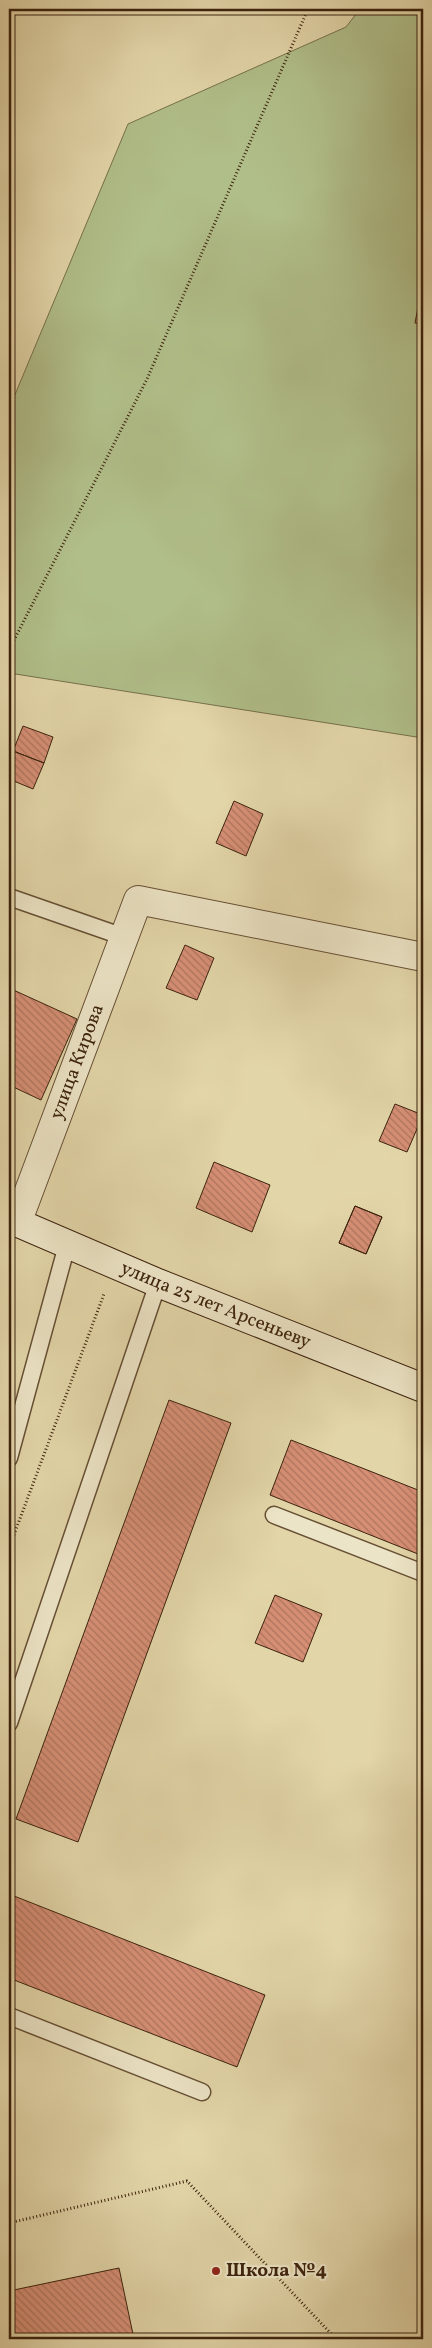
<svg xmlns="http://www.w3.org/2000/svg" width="432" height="2348" font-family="Vollkorn,serif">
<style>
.green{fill:#b0be89;stroke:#76704b}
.building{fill:url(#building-back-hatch);stroke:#3c220d}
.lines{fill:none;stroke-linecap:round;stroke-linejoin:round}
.service-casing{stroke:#664f34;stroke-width:19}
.minor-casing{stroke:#664f34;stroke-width:30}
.secondary-casing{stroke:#3c220d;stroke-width:30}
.path{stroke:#3c220d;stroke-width:3;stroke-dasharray:1 2.5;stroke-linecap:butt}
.service{stroke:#ece4c6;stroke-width:16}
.minor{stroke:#ece4c6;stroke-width:28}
.secondary{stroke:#ece4c6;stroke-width:28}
.poi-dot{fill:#8f2418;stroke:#ece4c6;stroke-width:2}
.labels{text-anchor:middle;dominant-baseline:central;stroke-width:4.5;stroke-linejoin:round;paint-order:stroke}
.street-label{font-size:19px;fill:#3c220d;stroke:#ece4c6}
.poi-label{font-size:19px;font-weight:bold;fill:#3c220d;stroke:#ece4c6;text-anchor:start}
</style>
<defs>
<pattern id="building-back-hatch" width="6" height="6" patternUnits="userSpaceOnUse" patternTransform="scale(1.25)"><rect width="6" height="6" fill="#d68f75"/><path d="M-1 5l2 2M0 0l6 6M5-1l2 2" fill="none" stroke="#af745e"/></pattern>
</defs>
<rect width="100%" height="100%" fill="#e2d5a8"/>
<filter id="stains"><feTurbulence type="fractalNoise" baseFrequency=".004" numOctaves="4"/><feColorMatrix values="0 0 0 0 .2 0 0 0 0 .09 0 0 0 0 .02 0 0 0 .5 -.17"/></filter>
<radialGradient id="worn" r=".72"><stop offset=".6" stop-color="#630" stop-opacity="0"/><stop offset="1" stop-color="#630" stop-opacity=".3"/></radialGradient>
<path class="green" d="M 360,9 L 423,9 L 423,738 L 9,673 L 9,409 L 128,124 L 346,27 Z"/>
<path class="building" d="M 423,281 L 423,324 L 415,323 Z
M 23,726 L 53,737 L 44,763 L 13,751 Z
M 13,751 L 44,763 L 33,789 L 9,779 L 9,762 Z
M 234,801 L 263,814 L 246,856 L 216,843 Z
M 185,945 L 214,958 L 197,1000 L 166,988 Z
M 9,988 L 77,1019 L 41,1100 L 9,1085 Z
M 423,1023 L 423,1038 L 418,1035 Z
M 395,1104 L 423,1115 L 407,1152 L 379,1141 Z
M 214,1162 L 270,1185 L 252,1232 L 196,1208 Z
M 355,1206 L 382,1217 L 366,1254 L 339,1243 Z
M 355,1206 L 382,1217 L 366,1254 L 339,1243 Z
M 169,1400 L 231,1423 L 78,1842 L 16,1819 Z
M 291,1440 L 423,1492 L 423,1556 L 270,1495 Z
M 275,1595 L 322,1614 L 303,1662 L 255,1643 Z
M 9,1894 L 265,1995 L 237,2067 L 9,1978 Z
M 119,2268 L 134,2339 L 9,2339 L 9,2291 Z"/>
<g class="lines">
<defs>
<path id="service" d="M 9,897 L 124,937
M 9,1458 L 67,1245
M 274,1515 L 423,1573
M 9,1723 L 158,1283
M 9,2016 L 202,2092"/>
<g id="minor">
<path id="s1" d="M 17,1223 L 138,900 L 423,957"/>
</g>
<g id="secondary">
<path id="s2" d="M 9,1219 L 158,1283 L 423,1388"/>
</g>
</defs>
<use href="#service" class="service-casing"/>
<use href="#minor" class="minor-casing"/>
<use href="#secondary" class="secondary-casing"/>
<path class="path" d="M 9,650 L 147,379 L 308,9
M 9,1548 L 104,1294
M 9,2223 L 187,2181 L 336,2339"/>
<use href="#service" class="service"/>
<use href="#minor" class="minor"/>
<use href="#secondary" class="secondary"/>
</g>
<circle class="poi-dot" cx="216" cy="2271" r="5"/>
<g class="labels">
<g class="street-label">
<text stroke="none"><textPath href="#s1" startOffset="172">улица Кирова</textPath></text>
<text stroke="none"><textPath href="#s2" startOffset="224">улица 25 лет Арсеньеву</textPath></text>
</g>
<g class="poi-label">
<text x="226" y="2271">Школа №4</text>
</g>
</g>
<rect width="432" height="2348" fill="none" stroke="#e2d5a8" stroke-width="30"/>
<rect x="10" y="10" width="412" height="2328" fill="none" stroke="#3c220d" stroke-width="2.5"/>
<rect x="15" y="15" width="402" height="2318" fill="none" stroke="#3c220d"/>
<rect width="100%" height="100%" filter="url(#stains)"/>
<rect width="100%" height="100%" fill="url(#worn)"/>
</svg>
